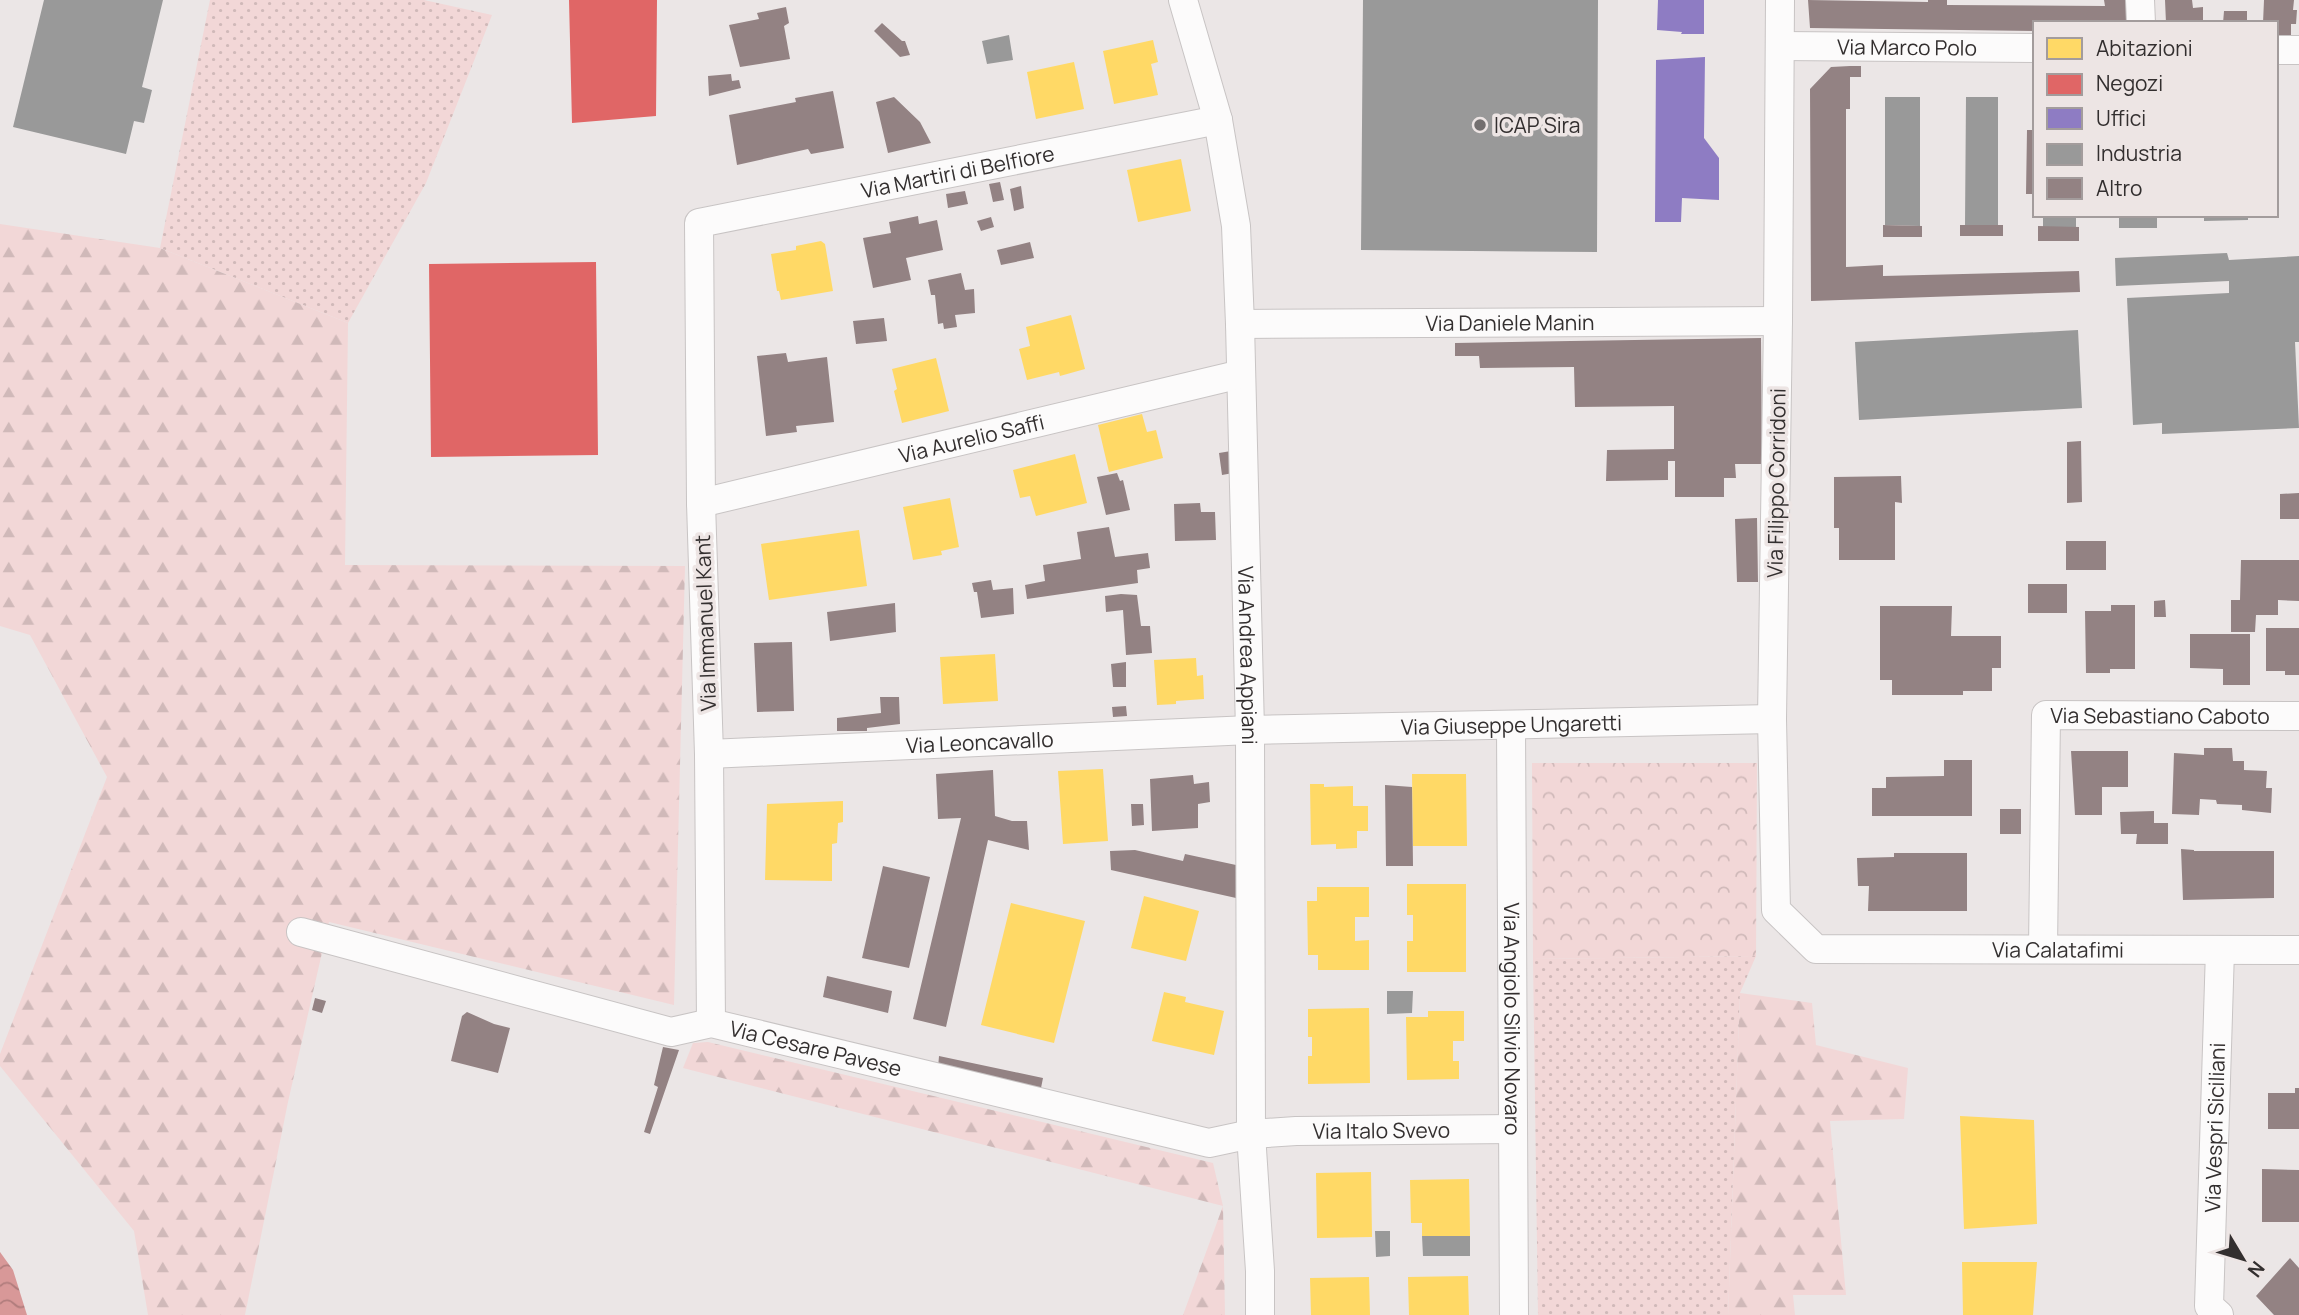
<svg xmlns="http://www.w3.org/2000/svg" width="2299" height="1315" font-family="Manrope,sans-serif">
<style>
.grass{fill:url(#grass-dots)}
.forest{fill:url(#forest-firs)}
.park{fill:url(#park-crowns)}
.water{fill:url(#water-waves)}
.homes{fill:#ffd966}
.shops{fill:#e06666}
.offices{fill:#8e7cc3}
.industry{fill:#999}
.building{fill:#938283}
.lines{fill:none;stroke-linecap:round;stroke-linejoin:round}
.street-casing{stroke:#c8c4c4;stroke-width:30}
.street{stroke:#fcfbfb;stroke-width:28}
.poi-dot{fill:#736f6f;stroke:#ede5e4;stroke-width:2.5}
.labels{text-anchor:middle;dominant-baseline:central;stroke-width:7;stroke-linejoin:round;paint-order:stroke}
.street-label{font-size:21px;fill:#332f2f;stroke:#ede5e4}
.poi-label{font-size:21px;fill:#332f2f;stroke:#ede5e4;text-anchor:start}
</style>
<defs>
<pattern id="grass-dots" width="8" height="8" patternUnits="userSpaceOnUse" patternTransform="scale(1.75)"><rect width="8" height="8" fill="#f2d7d7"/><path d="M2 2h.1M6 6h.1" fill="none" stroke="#d0b9b9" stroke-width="1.8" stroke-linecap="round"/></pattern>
<pattern id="forest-firs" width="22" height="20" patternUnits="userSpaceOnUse" patternTransform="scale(1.75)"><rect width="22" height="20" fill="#f2d7d7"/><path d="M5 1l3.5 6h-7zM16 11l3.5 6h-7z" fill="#d0b9b9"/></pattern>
<pattern id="park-crowns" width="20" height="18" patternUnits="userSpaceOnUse" patternTransform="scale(1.75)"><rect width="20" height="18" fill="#f2d7d7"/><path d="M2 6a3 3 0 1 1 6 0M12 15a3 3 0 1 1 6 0" fill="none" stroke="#d0b9b9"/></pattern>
<pattern id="water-waves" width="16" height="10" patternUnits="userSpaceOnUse" patternTransform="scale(1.75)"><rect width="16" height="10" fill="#d89898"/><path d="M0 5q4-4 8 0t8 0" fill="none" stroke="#b07c7c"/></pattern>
</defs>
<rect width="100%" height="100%" fill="#ebe6e6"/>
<path class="grass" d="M 210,0 L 424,0 L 492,15 L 426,183 L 348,323 L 160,248 Z
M 1756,956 L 1740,993 L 1728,1315 L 1538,1315 L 1533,959 Z"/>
<path class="forest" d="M 0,224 L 160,248 L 348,323 L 345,565 L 685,566 L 674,1005 L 329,922 L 288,1102 L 245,1315 L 148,1315 L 134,1231 L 0,1066 L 0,1054 L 107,777 L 30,635 L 0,626 Z
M 1740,993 L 1812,1003 L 1816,1045 L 1908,1068 L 1904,1119 L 1830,1121 L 1846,1295 L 1793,1295 L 1795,1315 L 1728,1315 Z
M 708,1042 L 1213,1163 L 1223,1206 L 1225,1315 L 1183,1315 L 1223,1206 L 683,1068 L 693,1043 Z"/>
<path class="park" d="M 1757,763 L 1756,956 L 1533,959 L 1532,763 Z"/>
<path class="water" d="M 0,1252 L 13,1270 L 27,1315 L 0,1315 Z"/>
<path class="homes" d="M 1153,40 L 1158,62 L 1151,64 L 1158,95 L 1114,104 L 1103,51 Z
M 1074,62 L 1084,109 L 1036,119 L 1027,72 Z
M 1181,159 L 1191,211 L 1138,222 L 1127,170 Z
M 821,241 L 825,244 L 833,291 L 781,300 L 779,291 L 777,291 L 771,254 L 796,250 L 796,246 Z
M 1071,315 L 1085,369 L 1060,376 L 1059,372 L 1027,380 L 1019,349 L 1030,346 L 1026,327 Z
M 936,358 L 949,411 L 902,423 L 894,391 L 897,389 L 892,369 Z
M 1142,414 L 1147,432 L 1156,430 L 1163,458 L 1109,472 L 1098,425 Z
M 1075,454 L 1087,503 L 1036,516 L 1030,496 L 1020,498 L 1013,470 Z
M 950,498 L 959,547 L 941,551 L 942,555 L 913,560 L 903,507 Z
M 859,530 L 867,586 L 769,600 L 761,544 Z
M 995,654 L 998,701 L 943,704 L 940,657 Z
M 1196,658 L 1197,676 L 1203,675 L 1204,699 L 1176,701 L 1176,704 L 1157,705 L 1154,660 Z
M 1103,769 L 1108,841 L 1063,844 L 1058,771 Z
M 1412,774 L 1466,774 L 1467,846 L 1413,846 Z
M 1310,784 L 1324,784 L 1324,787 L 1353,786 L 1353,806 L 1368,806 L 1368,831 L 1357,831 L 1357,848 L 1336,849 L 1336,844 L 1311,845 Z
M 843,801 L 843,822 L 838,823 L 837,843 L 832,844 L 832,881 L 765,880 L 767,804 Z
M 1407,884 L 1466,884 L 1466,972 L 1407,972 L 1407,941 L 1413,941 L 1413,915 L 1407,915 Z
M 1317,887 L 1369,887 L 1369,917 L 1355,917 L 1355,941 L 1369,940 L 1369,970 L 1318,970 L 1318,955 L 1308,955 L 1307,901 L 1317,901 Z
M 1144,896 L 1199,911 L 1186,961 L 1131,948 Z
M 1011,903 L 1085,921 L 1054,1043 L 981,1025 Z
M 1164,992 L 1186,997 L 1185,1002 L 1224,1011 L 1214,1055 L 1152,1041 Z
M 1369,1008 L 1370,1083 L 1308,1084 L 1308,1056 L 1312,1056 L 1312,1037 L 1308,1037 L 1308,1009 Z
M 1428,1011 L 1464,1011 L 1464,1041 L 1453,1041 L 1453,1061 L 1459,1061 L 1459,1079 L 1407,1080 L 1406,1017 L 1428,1017 Z
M 1960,1116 L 2034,1120 L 2037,1224 L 1964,1229 Z
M 1371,1172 L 1372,1237 L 1317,1238 L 1316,1173 Z
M 1469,1179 L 1470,1236 L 1422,1236 L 1422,1223 L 1411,1223 L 1410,1180 Z
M 1962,1262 L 2037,1262 L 2033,1315 L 1963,1315 Z
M 1468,1276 L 1469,1315 L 1409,1315 L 1408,1277 Z
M 1369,1277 L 1370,1315 L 1311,1315 L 1310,1278 Z"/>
<path class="shops" d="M 569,0 L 657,0 L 656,116 L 572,123 Z
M 596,262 L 598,455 L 431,457 L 429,264 Z"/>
<path class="offices" d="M 1658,0 L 1704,0 L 1704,34 L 1681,34 L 1682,32 L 1657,30 Z
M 1705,57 L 1704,138 L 1719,158 L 1719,200 L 1682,198 L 1681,222 L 1655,222 L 1656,60 Z"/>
<path class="industry" d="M 44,0 L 163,0 L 142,87 L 152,90 L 144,123 L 134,121 L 126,154 L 13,127 Z
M 1363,0 L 1598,0 L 1597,252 L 1361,250 Z
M 1009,35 L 1013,60 L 987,64 L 982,41 Z
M 1885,97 L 1920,97 L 1920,226 L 1885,225 Z
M 1966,97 L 1998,97 L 1998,225 L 1965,225 Z
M 2043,215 L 2076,215 L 2076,227 L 2043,227 Z
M 2119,215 L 2157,215 L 2157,228 L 2119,228 Z
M 2204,215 L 2248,215 L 2248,220 L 2204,221 Z
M 2227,253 L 2229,260 L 2299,256 L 2299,342 L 2295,342 L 2299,428 L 2162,434 L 2162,423 L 2133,425 L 2127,298 L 2229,293 L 2229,281 L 2116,286 L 2115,258 Z
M 2078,330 L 2082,408 L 1859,420 L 1855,342 Z
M 1387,991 L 1413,991 L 1412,1013 L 1387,1014 Z
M 1375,1231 L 1390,1231 L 1390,1256 L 1376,1257 Z
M 1422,1236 L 1470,1236 L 1470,1256 L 1423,1256 Z"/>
<path class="building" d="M 1808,0 L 1928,2 L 1928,0 L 1947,0 L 1947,5 L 2105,6 L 2104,0 L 2130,0 L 2131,23 L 2035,23 L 2035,31 L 1810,28 Z
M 2165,0 L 2192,0 L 2193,8 L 2203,7 L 2203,23 L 2166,23 Z
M 2264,0 L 2294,0 L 2293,10 L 2297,10 L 2296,24 L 2291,24 L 2291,37 L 2276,37 L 2276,23 L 2263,23 Z
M 786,7 L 789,23 L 784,26 L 790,59 L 740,67 L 729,25 L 759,19 L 757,13 Z
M 2224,11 L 2247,11 L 2247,23 L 2223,23 Z
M 882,23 L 902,41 L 905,41 L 910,55 L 900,57 L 874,31 Z
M 1850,66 L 1861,66 L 1861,77 L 1850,77 L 1850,109 L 1846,109 L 1846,267 L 1883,265 L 1883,276 L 2079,271 L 2080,292 L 1811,301 L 1810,89 L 1831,67 Z
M 731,74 L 732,81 L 739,80 L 741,88 L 709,96 L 708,76 Z
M 833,91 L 844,148 L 811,154 L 808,149 L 737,165 L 729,115 L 796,102 L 795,98 Z
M 894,97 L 920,122 L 931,143 L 888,153 L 876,102 Z
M 2027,130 L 2035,130 L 2035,194 L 2026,194 Z
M 1000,182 L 1004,200 L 993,202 L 989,184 Z
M 1021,186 L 1024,208 L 1014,211 L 1010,189 Z
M 965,191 L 968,204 L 948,208 L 946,194 Z
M 918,216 L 919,224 L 937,220 L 943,250 L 906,258 L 911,280 L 873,288 L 863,238 L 891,233 L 889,222 Z
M 991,217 L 994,227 L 981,231 L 977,221 Z
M 1883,225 L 1922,226 L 1922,237 L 1883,237 Z
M 1960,225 L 2003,225 L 2003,236 L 1960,236 Z
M 2038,226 L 2079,227 L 2079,241 L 2038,241 Z
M 1030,242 L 1034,258 L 1001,265 L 997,250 Z
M 961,273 L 965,290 L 974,289 L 975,313 L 955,315 L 957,327 L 944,329 L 943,323 L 938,324 L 935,295 L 931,295 L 928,280 Z
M 884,318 L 887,341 L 856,344 L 853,321 Z
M 1761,338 L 1762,464 L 1735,464 L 1736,478 L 1724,478 L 1724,497 L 1675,497 L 1675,461 L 1668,461 L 1668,480 L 1606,481 L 1607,450 L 1674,449 L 1674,406 L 1575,407 L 1574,367 L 1480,368 L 1479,356 L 1455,356 L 1455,343 Z
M 786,353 L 788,362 L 827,357 L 834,422 L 796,426 L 797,432 L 766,436 L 757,356 Z
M 2081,441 L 2082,502 L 2067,503 L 2067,442 Z
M 1231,451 L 1233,473 L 1222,475 L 1219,453 Z
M 1117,473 L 1120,481 L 1123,480 L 1130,510 L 1106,515 L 1097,477 Z
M 1901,476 L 1902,503 L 1895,502 L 1895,560 L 1839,560 L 1839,528 L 1834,528 L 1834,477 Z
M 2299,493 L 2299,519 L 2280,519 L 2280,494 Z
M 1200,503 L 1201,512 L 1215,512 L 1216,540 L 1175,541 L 1174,504 Z
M 1757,518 L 1758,582 L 1737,582 L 1735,519 Z
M 1109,527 L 1115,557 L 1148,553 L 1150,568 L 1137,570 L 1138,583 L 1027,599 L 1025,585 L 1045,581 L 1043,565 L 1081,559 L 1077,532 Z
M 2066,541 L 2106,541 L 2106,570 L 2066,570 Z
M 2241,560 L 2299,560 L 2299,601 L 2278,600 L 2278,615 L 2256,615 L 2255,632 L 2231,632 L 2231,600 L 2240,600 Z
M 991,580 L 993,590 L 1013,588 L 1014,614 L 981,618 L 977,592 L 974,592 L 972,583 Z
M 2028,584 L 2067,584 L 2067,613 L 2028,613 Z
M 1121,594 L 1137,595 L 1141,626 L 1150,626 L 1152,653 L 1126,655 L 1123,610 L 1106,612 L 1105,596 Z
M 2165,600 L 2166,617 L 2154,617 L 2154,601 Z
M 895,603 L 896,632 L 830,641 L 827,612 Z
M 2111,605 L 2135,605 L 2135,669 L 2110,669 L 2110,673 L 2086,673 L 2085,611 L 2111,611 Z
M 1880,606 L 1952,606 L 1951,636 L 2001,636 L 2001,668 L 1992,668 L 1992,691 L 1963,691 L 1963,695 L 1892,695 L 1892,680 L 1880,680 Z
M 2266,628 L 2299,628 L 2299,675 L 2285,675 L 2285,671 L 2266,671 Z
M 2190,634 L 2250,634 L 2250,685 L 2223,685 L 2223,669 L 2190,668 Z
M 792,642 L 794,711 L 757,712 L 754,643 Z
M 1126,662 L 1126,687 L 1113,687 L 1111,664 Z
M 880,697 L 899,697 L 900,724 L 867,728 L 867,731 L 837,731 L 837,718 L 881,713 Z
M 1126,706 L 1127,716 L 1113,717 L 1112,707 Z
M 2204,748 L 2232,748 L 2233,761 L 2244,761 L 2244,770 L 2267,771 L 2266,788 L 2272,788 L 2271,813 L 2242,810 L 2242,805 L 2217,804 L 2216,800 L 2200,799 L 2199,815 L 2172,814 L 2174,753 L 2204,755 Z
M 2071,751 L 2128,751 L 2128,787 L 2102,787 L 2102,815 L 2075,815 Z
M 1944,760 L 1972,760 L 1972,816 L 1872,816 L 1872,788 L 1886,788 L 1886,777 L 1944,776 Z
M 993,770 L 995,816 L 1012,821 L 1027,821 L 1029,850 L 988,840 L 946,1027 L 913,1019 L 961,818 L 938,819 L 936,774 Z
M 1193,775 L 1194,784 L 1209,782 L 1210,802 L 1198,804 L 1198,828 L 1152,831 L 1150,779 Z
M 1385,785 L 1412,787 L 1413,866 L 1386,866 Z
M 1131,804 L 1143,804 L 1144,825 L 1132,826 Z
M 2000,809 L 2021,809 L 2021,834 L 2000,834 Z
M 2154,811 L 2154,823 L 2168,823 L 2168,844 L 2136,844 L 2137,834 L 2121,834 L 2120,812 Z
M 2181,849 L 2194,850 L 2194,851 L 2274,851 L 2274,898 L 2183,900 Z
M 1135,850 L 1183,861 L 1185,854 L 1236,865 L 1236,898 L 1111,870 L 1110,851 Z
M 1894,853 L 1967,853 L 1967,911 L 1868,911 L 1869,886 L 1858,886 L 1857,858 L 1894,857 Z
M 883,866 L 930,877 L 909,968 L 862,958 Z
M 827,976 L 892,991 L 888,1013 L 823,997 Z
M 315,998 L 326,1001 L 322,1013 L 312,1010 Z
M 467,1012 L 494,1024 L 510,1028 L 498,1073 L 451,1061 L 462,1016 Z
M 663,1047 L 679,1050 L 650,1134 L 644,1132 L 658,1087 L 654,1085 Z
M 939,1056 L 1043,1078 L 1040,1093 L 938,1068 Z
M 2295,1088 L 2299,1088 L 2299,1129 L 2268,1129 L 2268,1093 L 2295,1093 Z
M 2262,1169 L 2299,1170 L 2299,1222 L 2262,1222 Z
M 2290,1258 L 2299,1268 L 2299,1315 L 2274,1315 L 2256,1296 Z"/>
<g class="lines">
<defs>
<g id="street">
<path id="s1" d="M 1183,0 L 1218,120 L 1236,226 L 1240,324 L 1250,730 L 1251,1134 L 1260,1271 L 1260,1315"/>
<path id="s2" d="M 1780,0 L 1778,321 L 1772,719 L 1776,910 L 1816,949 L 2299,950"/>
<path d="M 2140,0 L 2141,23"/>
<path id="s3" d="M 1781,46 L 2035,48"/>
<path d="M 2276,50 L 2299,50"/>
<path id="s4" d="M 1240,324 L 1778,321"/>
<path id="s5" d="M 701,503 L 1241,374"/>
<path id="s6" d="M 1511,725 L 1514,1315"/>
<path id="s7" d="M 709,754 L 1250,730 L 1772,719"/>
<path id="s8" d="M 301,932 L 671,1032 L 711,1023 L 1209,1143 L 1251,1134 L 1296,1131 L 1513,1129"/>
<path id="s9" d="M 2043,949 L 2046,715 L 2299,716"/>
<path id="s10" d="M 711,1023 L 709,754 L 701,503 L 699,223 L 1218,120"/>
<path id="s11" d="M 2219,1315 L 2209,1306 L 2220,950"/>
</g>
</defs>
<use href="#street" class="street-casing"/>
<use href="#street" class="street"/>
</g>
<circle class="poi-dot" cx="1480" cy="125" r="7"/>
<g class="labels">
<g class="street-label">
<text stroke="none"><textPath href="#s3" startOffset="126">Via Marco Polo</textPath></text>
<text stroke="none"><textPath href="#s10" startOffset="1064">Via Martiri di Belfiore</textPath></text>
<text stroke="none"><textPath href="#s4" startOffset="270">Via Daniele Manin</textPath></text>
<text stroke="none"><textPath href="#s5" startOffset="278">Via Aurelio Saffi</textPath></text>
<text transform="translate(1776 483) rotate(-89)">Via Filippo Corridoni</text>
<text transform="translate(705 623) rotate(-92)">Via Immanuel Kant</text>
<text stroke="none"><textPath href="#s1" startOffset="662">Via Andrea Appiani</textPath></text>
<text stroke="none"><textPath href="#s9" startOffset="348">Via Sebastiano Caboto</textPath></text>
<text stroke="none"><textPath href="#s7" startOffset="803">Via Giuseppe Ungaretti</textPath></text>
<text stroke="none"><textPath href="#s7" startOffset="271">Via Leoncavallo</textPath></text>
<text stroke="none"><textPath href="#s2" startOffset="1208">Via Calatafimi</textPath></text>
<text stroke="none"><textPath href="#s6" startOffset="294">Via Angiolo Silvio Novaro</textPath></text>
<text stroke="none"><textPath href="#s8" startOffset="532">Via Cesare Pavese</textPath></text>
<text stroke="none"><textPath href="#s11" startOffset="192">Via Vespri Siciliani</textPath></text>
<text stroke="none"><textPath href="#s8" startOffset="1110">Via Italo Svevo</textPath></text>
</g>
<g class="poi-label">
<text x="1494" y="125">ICAP Sira</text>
</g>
</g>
<rect x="2033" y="21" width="245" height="196" fill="#ede5e4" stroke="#a39c9c" stroke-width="2"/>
<rect x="2047" y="38" width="35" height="21" fill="#ffd966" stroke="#a39c9c" stroke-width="2"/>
<text x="2096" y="56" font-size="21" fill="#332f2f">Abitazioni</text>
<rect x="2047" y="74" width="35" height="21" fill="#e06666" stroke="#a39c9c" stroke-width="2"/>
<text x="2096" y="91" font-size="21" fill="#332f2f">Negozi</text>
<rect x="2047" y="108" width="35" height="21" fill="#8e7cc3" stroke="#a39c9c" stroke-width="2"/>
<text x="2096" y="126" font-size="21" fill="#332f2f">Uffici</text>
<rect x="2047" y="144" width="35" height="21" fill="#999999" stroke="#a39c9c" stroke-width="2"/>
<text x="2096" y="161" font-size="21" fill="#332f2f">Industria</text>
<rect x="2047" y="178" width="35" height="21" fill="#938283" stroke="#a39c9c" stroke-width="2"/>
<text x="2096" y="196" font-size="21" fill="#332f2f">Altro</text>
<g transform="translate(2243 1259) rotate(128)" stroke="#ede5e4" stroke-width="5" paint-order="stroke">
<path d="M0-5L12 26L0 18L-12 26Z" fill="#332f2f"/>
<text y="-10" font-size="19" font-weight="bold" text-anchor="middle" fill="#332f2f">N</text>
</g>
</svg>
